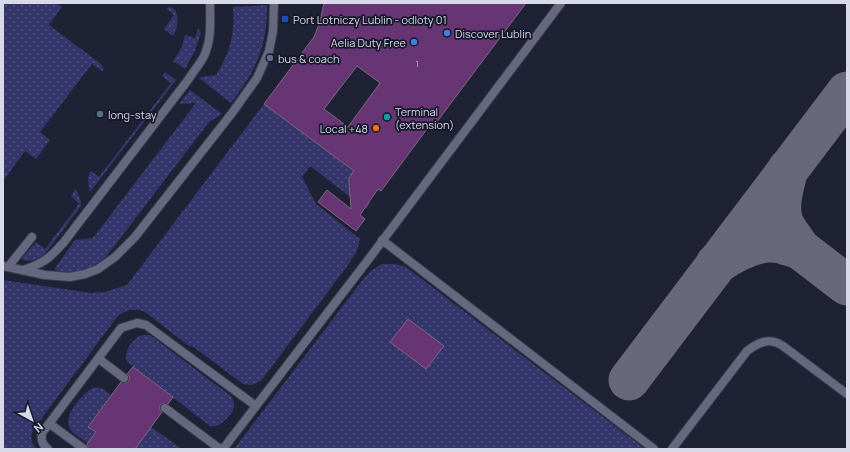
<svg xmlns="http://www.w3.org/2000/svg" width="850" height="452" font-family="Manrope,sans-serif">
<style>
.grass{fill:url(#grass-dots)}
.lines{fill:none;stroke-linecap:round;stroke-linejoin:round}
.taxiway{stroke:#67697a;stroke-width:41}
.building{fill:#673574;stroke:#7a6a7e;fill-rule:evenodd}
.lane-casing{stroke:#3b3c4c;stroke-width:10}
.lane{stroke:#65687f;stroke-width:8}
.transit-dot{fill:#1a4fb4;stroke:#16172a;stroke-width:1.5}
.shop-dot{fill:#3f7fe0;stroke:#16172a;stroke-width:1.5}
.service-dot{fill:#5c6f8a;stroke:#16172a;stroke-width:1.5}
.culture-dot{fill:#0f9aa8;stroke:#16172a;stroke-width:1.5}
.food-dot{fill:#e8710a;stroke:#16172a;stroke-width:1.5}
.labels{text-anchor:middle;dominant-baseline:central;stroke-width:3.5;stroke-linejoin:round;paint-order:stroke}
.number-label{font-size:9px;fill:#bcb1ca}
.poi-label{font-size:11px;fill:#d8dae7;stroke:#16172a;text-anchor:start}
</style>
<defs>
<pattern id="grass-dots" width="8" height="8" patternUnits="userSpaceOnUse"><rect width="8" height="8" fill="#34366b"/><path d="M2 2h.1M6 6h.1" fill="none" stroke="#515280" stroke-width="1.8" stroke-linecap="round"/></pattern>
</defs>
<rect width="100%" height="100%" fill="#1f2134"/>
<path class="grass" d="M 3,3 L 56,3 L 62,7 L 49,25 L 101,64 L 104,69 L 102,71 L 92,64 L 40,132 L 50,140 L 36,159 L 25,151 L 3,181 Z
M 267,5 C 267,48 256,70 231,103 L 199,78 L 200,77 L 216,75 C 230,52 235,35 233,7 Z
M 170,7 L 175,10 C 179,17 178,29 173,36 L 164,29 L 174,15 L 166,8 Z
M 198,29 L 201,32 L 195,51 L 185,69 L 173,61 L 182,47 L 185,35 L 195,38 Z
M 165,72 L 176,80 L 90,192 C 89,185 86,178 91,171 L 99,177 L 171,83 L 162,76 Z
M 190,90 L 222,114 L 209,122 L 106,257 C 92,268 73,279 55,270 L 55,268 L 75,240 L 93,238 L 196,103 L 179,104 Z
M 264,104 L 354,171 L 349,178 L 350,187 L 370,203 L 366,209 L 310,166 L 302,177 L 316,204 L 360,239 L 357,251 L 348,265 L 261,381 L 252,385 L 243,384 L 191,345 L 190,347 L 145,312 C 134,307 126,310 117,317 L 33,430 C 30,438 31,443 37,449 L 3,449 L 3,280 L 91,293 L 105,292 L 127,285 Z
M 76,189 L 81,201 L 81,206 L 44,255 C 38,260 31,262 23,260 L 22,258 L 36,242 L 45,249 L 79,204 L 71,196 Z
M 382,264 L 395,264 L 406,267 L 645,449 L 234,449 L 364,278 L 371,271 Z
M 143,335 L 150,335 L 232,397 C 233,401 235,404 234,407 C 232,415 219,429 210,426 L 127,362 C 123,352 133,337 143,335 Z
M 95,387 L 103,389 L 111,395 L 88,427 L 96,432 L 88,443 C 82,439 72,434 69,427 C 64,414 84,391 95,387 Z
M 151,427 L 182,449 L 135,449 Z"/>
<g class="lines">
<path class="taxiway" d="M 800,249 L 847,285
M 716,264 C 735,251 758,238 781,243 C 787,245 794,247 800,249 C 795,241 784,228 782,219 C 778,203 784,185 788,169
M 629,380 L 847,92"/>
</g>
<path class="building" d="M 324,3 L 526,3 L 433,127 L 430,125 L 381,191 L 378,189 L 360,215 L 365,219 L 356,231 L 318,202 L 327,190 L 351,209 L 349,182 L 349,178 L 354,171 L 264,104 L 314,37 L 320,22 ZM 357,66 L 380,83 L 348,127 L 324,109 Z
M 408,319 L 444,346 L 426,369 L 390,342 Z
M 133,367 L 173,397 L 168,404 L 163,403 L 160,405 L 160,410 L 162,412 L 135,449 L 89,449 L 87,444 L 96,432 L 88,427 L 121,382 L 126,383 L 129,381 L 129,376 L 127,374 Z"/>
<g class="lines">
<defs>
<path id="lane" d="M 382,240 L 654,449
M 3,266 L 45,275 L 70,277 L 85,274 L 98,269 L 115,257 L 135,237 L 232,113 L 257,78 L 269,51 L 273,31 L 274,3
M 8,267 L 32,237
M 23,270 C 44,263 49,259 64,242 L 188,80 C 193,72 200,64 204,56 C 212,39 210,21 210,3
M 99,359 L 124,378
M 165,408 L 220,449
M 50,424 L 84,449
M 48,449 C 42,444 41,441 42,433 L 121,328 L 137,323 L 146,325 L 256,406
M 223,449 L 368,260 L 561,3
M 672,449 L 747,351 C 759,342 769,337 783,346 L 847,394"/>
</defs>
<use href="#lane" class="lane-casing"/>
<use href="#lane" class="lane"/>
</g>
<rect class="transit-dot" x="281" y="15" width="8" height="8" rx="2"/>
<g class="shop-dot">
<circle cx="447" cy="33" r="4"/>
<circle cx="414" cy="42" r="4"/>
</g>
<g class="service-dot">
<circle cx="270" cy="58" r="4"/>
<circle cx="100" cy="114" r="4"/>
</g>
<circle class="culture-dot" cx="387" cy="117" r="4"/>
<circle class="food-dot" cx="376" cy="128" r="4"/>
<g class="labels">
<g class="number-label">
<text x="417" y="63">1</text>
</g>
<g class="poi-label">
<text x="293" y="19">Port Lotniczy Lublin - odloty 01</text>
<text x="455" y="33">Discover Lublin</text>
<text x="406" y="42" text-anchor="end">Aelia Duty Free</text>
<text x="278" y="58">bus &amp; coach</text>
<text x="395" y="111">Terminal<tspan x="395" dy="13">(extension)</tspan></text>
<text x="108" y="114">long-stay</text>
<text x="368" y="128" text-anchor="end">Local +48</text>
</g>
</g>
<rect width="850" height="452" fill="none" stroke="#d8dae7" stroke-width="8"/>
<g transform="translate(32 420) rotate(140)" stroke="#16172a" stroke-width="3" paint-order="stroke">
<path d="M0-3L7 15L0 10L-7 15Z" fill="#d8dae7"/>
<text y="-6" font-size="11" font-weight="bold" text-anchor="middle" fill="#d8dae7">N</text>
</g>
</svg>
